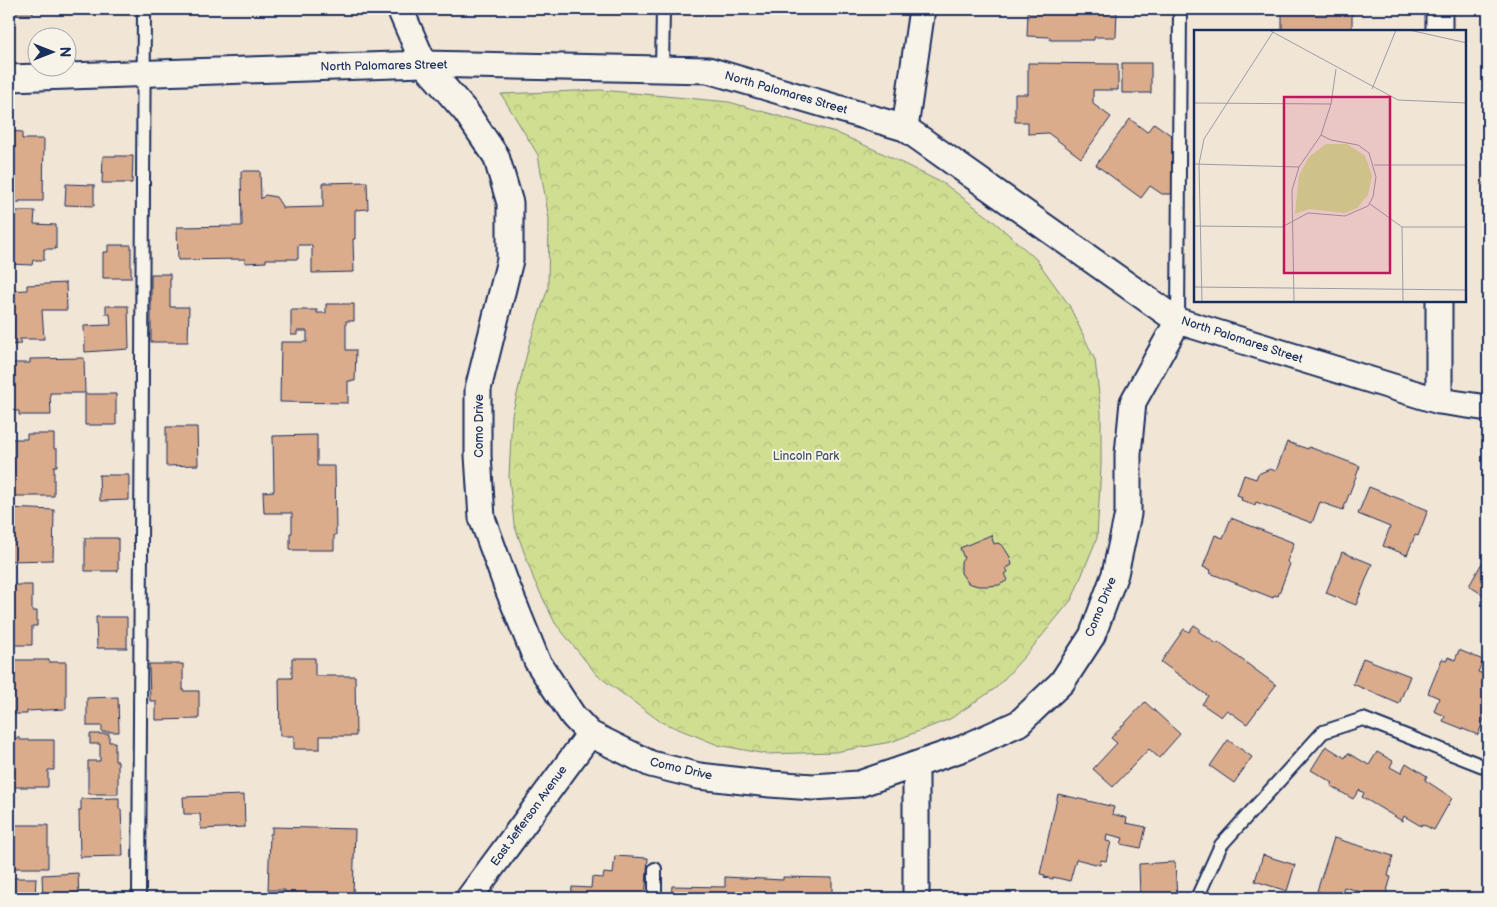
<svg xmlns="http://www.w3.org/2000/svg" width="1497" height="907" font-family="'Balsamiq Sans',sans-serif">
<style>
.forest{fill:url(#forest-crowns);stroke:#768678}
.building{fill:#dbac8c;stroke:#1b2f5e}
.lines{fill:none;stroke-linecap:round;stroke-linejoin:round}
.service-casing{stroke:#1b2f5e;stroke-width:16}
.minor-casing{stroke:#1b2f5e;stroke-width:29}
.service{stroke:#f7f3e8;stroke-width:12}
.minor{stroke:#f7f3e8;stroke-width:25}
.labels{text-anchor:middle;dominant-baseline:central;stroke-width:4;stroke-linejoin:round;paint-order:stroke}
.street-label{font-size:12px;fill:#1b2f5e;stroke:#f7f3e8}
.park-label{font-size:12px;fill:#3f5268;stroke:#f7f3e8}
.inset-road{fill:none;stroke:#9b9ca6;stroke-width:1}
.view{fill:#c2185b;fill-opacity:0.15;stroke:#c2185b;stroke-width:2.5}
.inset-edge{fill:none;stroke:#1b2f5e;stroke-width:2.5}
</style>
<defs>
<pattern id="forest-crowns" width="20" height="18" patternUnits="userSpaceOnUse" patternTransform="scale(1.25)"><rect width="20" height="18" fill="#d0de91"/><path d="M2 6a3 3 0 1 1 6 0M12 15a3 3 0 1 1 6 0" fill="none" stroke="#b2bf7f"/></pattern>
</defs>
<rect width="100%" height="100%" fill="#f1e5d6"/>
<filter id="ink" filterUnits="userSpaceOnUse"><feTurbulence type="fractalNoise" baseFrequency=".02" numOctaves="2"/><feDisplacementMap in="SourceGraphic" scale="10" xChannelSelector="R" yChannelSelector="G"/><feConvolveMatrix kernelMatrix="1 2 1 2 8 2 1 2 1" color-interpolation-filters="sRGB"/></filter>
<g filter="url(#ink)">
<path class="forest" d="M 601,90 L 729,102 L 835,132 L 882,153 L 946,185 L 991,219 L 1036,259 L 1069,305 L 1095,360 L 1101,412 L 1101,466 L 1097,538 L 1072,599 L 1032,648 L 996,688 L 950,719 L 891,742 L 835,752 L 766,754 L 718,745 L 661,722 L 597,675 L 555,623 L 534,580 L 514,524 L 509,477 L 512,415 L 529,345 L 548,288 L 549,219 L 538,155 L 501,94 Z"/>
<path class="building" d="M 9,9 L 33,9 L 33,14 L 9,14 Z
M 1026,9 L 1117,9 L 1116,37 L 1094,37 L 1094,40 L 1050,40 L 1050,37 L 1027,36 L 1028,11 L 1026,11 Z
M 1282,9 L 1342,9 L 1342,12 L 1352,12 L 1352,31 L 1282,31 Z
M 1028,63 L 1118,64 L 1118,90 L 1093,90 L 1093,104 L 1111,117 L 1081,158 L 1048,133 L 1028,134 L 1028,122 L 1015,122 L 1015,94 L 1028,94 Z
M 1122,63 L 1151,63 L 1151,93 L 1122,93 Z
M 1130,119 L 1147,132 L 1154,123 L 1179,141 L 1178,194 L 1162,194 L 1150,186 L 1141,198 L 1096,165 Z
M 9,131 L 22,132 L 22,139 L 44,139 L 43,201 L 19,201 L 19,203 L 9,203 Z
M 103,156 L 133,156 L 132,183 L 102,183 Z
M 1196,169 L 1196,206 L 1195,206 Z
M 241,171 L 260,171 L 261,199 L 265,195 L 276,197 L 282,206 L 282,208 L 323,207 L 323,183 L 367,182 L 368,209 L 355,210 L 355,239 L 353,239 L 354,272 L 312,273 L 312,245 L 298,245 L 298,259 L 266,259 L 266,262 L 245,263 L 245,259 L 178,260 L 177,227 L 242,226 Z
M 66,184 L 94,185 L 94,206 L 65,205 Z
M 9,211 L 35,211 L 34,224 L 56,225 L 56,249 L 44,249 L 44,260 L 33,260 L 32,265 L 9,264 Z
M 108,245 L 131,245 L 131,278 L 103,278 L 103,252 L 108,252 Z
M 151,274 L 170,274 L 170,307 L 189,307 L 188,342 L 151,342 Z
M 66,283 L 67,310 L 42,310 L 44,339 L 20,339 L 21,344 L 9,345 L 9,291 L 27,290 L 27,285 Z
M 326,304 L 354,304 L 354,321 L 346,321 L 346,350 L 356,350 L 355,381 L 348,381 L 348,403 L 280,402 L 281,342 L 307,342 L 307,331 L 297,331 L 297,335 L 291,335 L 291,310 L 317,310 L 317,313 L 326,313 Z
M 106,306 L 128,306 L 129,349 L 85,352 L 84,326 L 111,325 L 110,314 L 106,314 Z
M 84,358 L 85,393 L 50,393 L 51,415 L 19,415 L 19,411 L 9,411 L 9,363 L 30,363 L 30,359 Z
M 85,394 L 116,394 L 116,425 L 85,425 Z
M 166,427 L 197,427 L 198,465 L 166,466 Z
M 27,434 L 54,434 L 54,449 L 57,449 L 57,466 L 54,466 L 54,496 L 9,496 L 9,439 L 27,439 Z
M 317,435 L 317,466 L 335,466 L 336,535 L 334,535 L 334,550 L 290,550 L 290,533 L 292,533 L 292,513 L 264,513 L 263,492 L 274,491 L 273,436 Z
M 1287,442 L 1308,449 L 1309,447 L 1360,466 L 1343,510 L 1320,502 L 1312,523 L 1256,502 L 1255,505 L 1241,500 L 1242,497 L 1237,495 L 1244,475 L 1256,479 L 1258,474 L 1270,469 L 1276,471 Z
M 99,475 L 129,475 L 129,500 L 100,501 Z
M 1369,487 L 1428,510 L 1418,536 L 1415,535 L 1407,555 L 1383,546 L 1390,527 L 1358,514 Z
M 9,508 L 54,510 L 53,560 L 9,561 Z
M 1231,518 L 1294,543 L 1287,562 L 1290,564 L 1278,596 L 1274,595 L 1273,598 L 1210,573 L 1211,570 L 1203,567 L 1215,535 L 1223,538 Z
M 991,535 L 994,544 L 998,543 L 1003,546 L 1010,557 L 1012,565 L 1006,568 L 1008,572 L 1005,574 L 1008,580 L 999,585 L 989,586 L 978,586 L 968,583 L 961,573 L 961,562 L 964,558 L 960,548 Z
M 85,538 L 118,538 L 118,571 L 85,571 Z
M 1342,552 L 1372,564 L 1356,605 L 1326,593 Z
M 1482,563 L 1488,566 L 1488,598 L 1469,586 Z
M 9,585 L 32,585 L 32,611 L 37,611 L 37,626 L 32,626 L 32,645 L 9,645 Z
M 96,617 L 127,617 L 127,648 L 97,648 Z
M 1194,625 L 1200,629 L 1198,631 L 1217,644 L 1218,642 L 1276,685 L 1247,724 L 1227,710 L 1221,717 L 1202,704 L 1208,696 L 1161,662 L 1184,629 L 1189,632 Z
M 1459,650 L 1483,660 L 1478,672 L 1488,676 L 1488,708 L 1478,735 L 1443,721 L 1445,716 L 1434,711 L 1439,698 L 1428,693 L 1442,659 L 1447,660 L 1448,657 L 1455,660 Z
M 292,658 L 315,658 L 315,676 L 355,676 L 356,736 L 320,736 L 320,749 L 294,749 L 294,736 L 280,736 L 279,678 L 292,678 Z
M 1363,658 L 1410,676 L 1399,704 L 1353,684 Z
M 9,660 L 49,660 L 49,662 L 66,662 L 66,709 L 27,711 L 27,714 L 9,714 Z
M 149,664 L 183,664 L 183,691 L 199,691 L 199,719 L 156,720 L 156,701 L 150,701 Z
M 118,697 L 119,732 L 102,732 L 102,726 L 87,726 L 87,698 Z
M 1145,702 L 1180,734 L 1159,758 L 1149,749 L 1113,787 L 1093,769 L 1117,743 L 1111,738 Z
M 90,734 L 109,734 L 109,742 L 115,742 L 115,761 L 118,761 L 118,794 L 88,794 L 88,761 L 100,761 L 100,744 L 90,744 Z
M 9,738 L 20,738 L 20,740 L 54,740 L 54,770 L 48,770 L 48,787 L 9,787 Z
M 1228,740 L 1252,757 L 1234,783 L 1210,766 Z
M 1326,746 L 1345,758 L 1348,753 L 1369,765 L 1377,752 L 1393,761 L 1390,767 L 1401,773 L 1406,763 L 1427,776 L 1425,780 L 1452,798 L 1434,830 L 1422,824 L 1421,826 L 1404,816 L 1402,821 L 1362,797 L 1364,793 L 1359,790 L 1353,799 L 1331,786 L 1333,783 L 1311,770 Z
M 1058,794 L 1114,807 L 1112,814 L 1127,818 L 1126,823 L 1146,827 L 1141,848 L 1121,844 L 1123,838 L 1107,834 L 1106,841 L 1111,842 L 1106,861 L 1101,860 L 1100,865 L 1076,859 L 1070,881 L 1053,877 L 1053,879 L 1044,877 L 1045,875 L 1040,874 Z
M 244,795 L 245,827 L 201,829 L 200,814 L 184,814 L 183,797 Z
M 119,798 L 119,809 L 121,809 L 123,856 L 80,857 L 79,810 L 81,810 L 81,799 Z
M 9,825 L 48,825 L 48,868 L 9,868 Z
M 272,827 L 355,829 L 353,896 L 348,896 L 348,898 L 285,898 L 285,890 L 268,890 L 270,834 L 272,834 Z
M 1334,838 L 1393,856 L 1388,876 L 1391,877 L 1385,898 L 1378,896 L 1378,897 L 1344,887 L 1340,898 L 1317,891 Z
M 1263,855 L 1295,865 L 1287,891 L 1255,881 Z
M 615,856 L 648,858 L 645,898 L 571,898 L 572,887 L 591,888 L 592,877 L 603,878 L 604,873 L 613,874 Z
M 1175,862 L 1177,898 L 1140,898 L 1139,864 Z
M 78,873 L 79,898 L 43,898 L 42,875 Z
M 725,877 L 783,880 L 783,877 L 832,878 L 832,898 L 671,898 L 672,886 L 725,887 Z
M 9,878 L 36,878 L 35,898 L 9,898 Z
M 98,892 L 113,892 L 113,898 L 98,898 Z"/>
<g class="lines">
<defs>
<path id="service" d="M 662,69 L 663,9
M 1178,321 L 1180,9
M 655,869 L 655,898
M 139,898 L 144,9
M 1197,898 L 1221,845 L 1323,732 L 1363,719 L 1488,768"/>
<path id="minor" d="M 400,9 L 424,64 L 466,112 L 496,156 L 510,203 L 510,260 L 478,389 L 478,455 L 482,518 L 506,584 L 537,661 L 573,716 L 590,734 L 651,764 L 699,776 L 770,784 L 813,787 L 859,784 L 964,748 L 1019,723 L 1062,682 L 1092,636 L 1115,574 L 1128,514 L 1128,454 L 1133,402 L 1178,321
M 1439,31 L 1439,9
M 9,78 L 424,64 L 708,70 L 905,128 L 1178,321 L 1439,401 L 1488,408
M 905,128 L 922,9
M 1439,401 L 1439,301
M 469,898 L 590,734
M 916,898 L 916,766"/>
</defs>
<use href="#service" class="service-casing"/>
<use href="#minor" class="minor-casing"/>
<use href="#service" class="service"/>
<use href="#minor" class="minor"/>
</g>
</g>
<g class="labels">
<g class="street-label">
<text transform="translate(384 66) rotate(-1)">North Palomares Street</text>
<text transform="translate(786 93) rotate(16)">North Palomares Street</text>
<text transform="translate(1242 340) rotate(18)">North Palomares Street</text>
<text transform="translate(479 426) rotate(-90)">Como Drive</text>
<text transform="translate(1101 607) rotate(-68)">Como Drive</text>
<text transform="translate(681 769) rotate(13)">Como Drive</text>
<text transform="translate(529 816) rotate(-54)">East Jefferson Avenue</text>
</g>
<g class="park-label">
<text x="806" y="456">Lincoln Park</text>
</g>
</g>
<g transform="translate(1194 30)">
<rect width="272" height="272" fill="#f1e5d6"/>
<path d="M 132,114 L 153,114 L 171,126 L 178,145 L 174,165 L 163,178 L 151,183 L 115,179 L 101,184 L 105,145 L 115,127 Z" fill="#d0de91"/>
<path class="inset-road" d="M 75,0 L 204,70 L 273,73M 215,0 L 273,13M 178,59 L 202,0M 0,73 L 137,74M 0,134 L 105,137M 180,135 L 273,135M 176,174 L 208,197 L 273,197M 0,196 L 88,197 L 114,183 L 151,186 L 174,176 L 179,167 L 182,147 L 175,123 L 164,115 L 137,110 L 127,105M 208,197 L 209,272M 0,257 L 273,260M 8,272 L 5,134 L 10,109 L 79,2M 100,272 L 98,160 L 105,137 L 127,105 L 137,74 L 142,39"/>
<path class="view" d="M 90,67 L 196,67 L 196,243 L 90,243 Z"/>
<rect width="272" height="272" class="inset-edge"/>
</g>
<rect width="1497" height="907" fill="none" stroke="#f7f3e8" stroke-width="30"/>
<rect x="15" y="15" width="1467" height="877" fill="none" stroke="#1b2f5e" stroke-width="2" filter="url(#ink)"/>
<g transform="translate(52 52) rotate(90)"><circle r="24" fill="#f7f3e8" stroke="#9fa5b1"/>
<path d="M0-4L9 19L0 12L-9 19Z" fill="#1b2f5e"/>
<text y="-8" font-size="14" font-weight="bold" text-anchor="middle" fill="#1b2f5e">N</text>
</g>
</svg>
